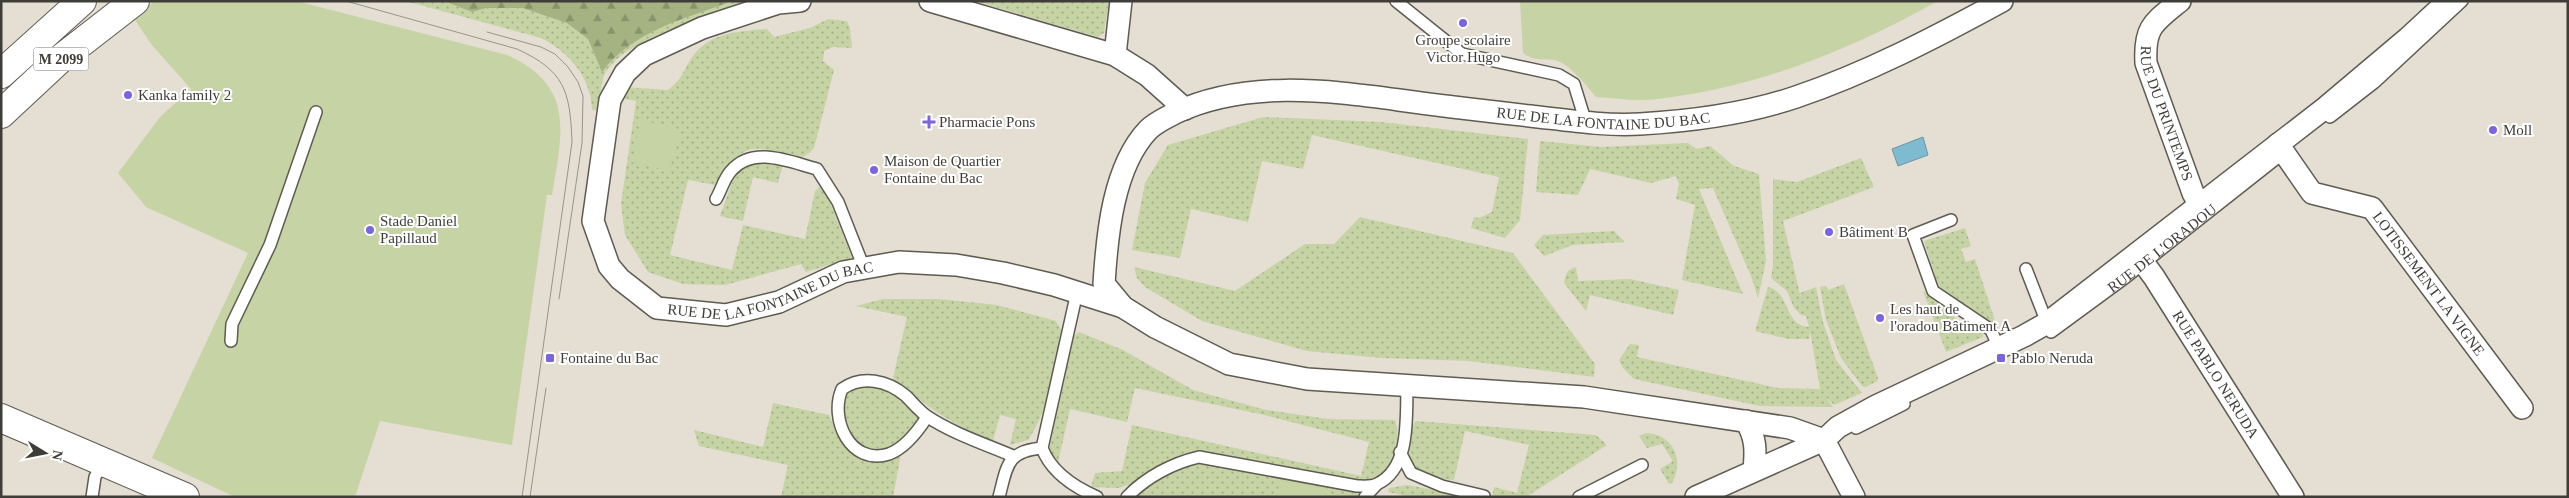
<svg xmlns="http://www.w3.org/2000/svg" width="2569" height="498" font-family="Georgia,serif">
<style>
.grass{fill:url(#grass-dots)}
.forest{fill:url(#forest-firs)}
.park{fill:#c6d4a5}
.water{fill:#7fbbd0;stroke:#6c95a2}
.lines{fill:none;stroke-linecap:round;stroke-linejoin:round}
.service-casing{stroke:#5f5b51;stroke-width:14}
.minor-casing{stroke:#5f5b51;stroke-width:24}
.secondary-casing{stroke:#5f5b51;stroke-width:30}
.primary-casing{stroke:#5f5b51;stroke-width:30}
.service{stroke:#fff;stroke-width:11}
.minor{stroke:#fff;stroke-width:21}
.secondary{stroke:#fff;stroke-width:28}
.primary{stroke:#fff;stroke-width:28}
.tram{stroke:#98948b;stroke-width:1}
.poi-dot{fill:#7a64df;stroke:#fff;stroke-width:2}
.labels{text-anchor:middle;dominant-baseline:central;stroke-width:4;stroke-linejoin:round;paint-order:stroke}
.shield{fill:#fff;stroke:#797774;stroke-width:1}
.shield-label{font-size:14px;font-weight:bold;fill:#3f3d38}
.poi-label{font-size:15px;fill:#3f3d38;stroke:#fff;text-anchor:start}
.street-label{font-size:15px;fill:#3f3d38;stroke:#fff}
</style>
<defs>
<pattern id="grass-dots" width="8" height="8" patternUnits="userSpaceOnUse" patternTransform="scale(1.25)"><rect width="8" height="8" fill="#c6d4a5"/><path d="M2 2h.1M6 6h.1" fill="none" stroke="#a2ad87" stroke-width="1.8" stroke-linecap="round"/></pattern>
<pattern id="forest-firs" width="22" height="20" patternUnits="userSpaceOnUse" patternTransform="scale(1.25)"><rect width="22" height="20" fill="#a5b382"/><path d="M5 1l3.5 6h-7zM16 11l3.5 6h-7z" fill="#88936b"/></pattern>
</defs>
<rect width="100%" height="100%" fill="#e4ded3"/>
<path class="grass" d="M 405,1 L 754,1 C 717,13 620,39 604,76 C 600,85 601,100 600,110 L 592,110 C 591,77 569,52 541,38 Z
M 975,1 L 1109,1 L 1104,33 L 1098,37 Z
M 828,19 L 847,21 L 850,29 L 852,48 L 833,47 L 824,51 L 823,61 L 834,70 L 814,148 C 796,171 775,146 754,149 C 737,150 724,172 715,185 L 688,180 L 670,255 L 732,270 L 743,225 L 805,239 L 815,191 L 823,184 L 852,258 L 806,272 L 801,264 L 725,285 L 683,284 L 648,272 L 625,235 L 621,204 L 636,101 L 619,98 L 623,87 L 668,90 C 685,76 682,71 693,56 C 710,32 740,31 767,29 L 774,37 L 810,28 Z
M 1263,117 L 1381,122 L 1528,139 L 1520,220 L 1505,238 L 1471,228 L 1474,217 L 1479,218 L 1492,212 L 1499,177 L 1312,135 L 1303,169 L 1262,161 L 1248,222 L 1191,209 L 1180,258 L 1132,250 L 1145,183 L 1168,145 Z
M 1540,141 L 1601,147 L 1688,143 L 1697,149 L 1710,146 L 1734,166 L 1759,174 L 1766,261 L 1758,298 L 1751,276 L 1713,188 L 1699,189 L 1743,294 L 1682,280 L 1695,205 L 1676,199 L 1679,184 L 1676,176 L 1651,183 L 1590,169 L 1578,195 L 1536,192 Z
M 1861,158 L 1874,187 L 1783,221 L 1801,299 L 1800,293 L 1816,287 L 1823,322 L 1836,360 L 1862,393 L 1834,405 L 1826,397 L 1833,407 L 1760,406 L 1634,379 L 1623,368 L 1619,360 L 1630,344 L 1639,345 L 1637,357 L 1778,388 L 1820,389 L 1810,331 L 1809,339 L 1789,339 L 1755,331 L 1768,287 C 1790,291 1784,326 1809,327 L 1806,316 L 1801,315 L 1794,308 L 1787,291 L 1771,278 L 1773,266 L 1773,179 L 1797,182 Z
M 761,162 L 783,165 L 778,183 L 753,177 L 743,221 L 720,216 L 731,185 L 740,167 Z
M 1360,217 L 1513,253 L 1595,364 L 1594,377 L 1469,361 L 1383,358 L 1307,351 L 1202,321 L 1145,287 L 1137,278 L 1134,267 L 1235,291 L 1305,244 L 1334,244 Z
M 1965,228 L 1971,246 L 1961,249 L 1966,262 L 1975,259 L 1996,324 L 1960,306 L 1938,286 L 1924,241 Z
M 1614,231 L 1625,242 L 1573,245 L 1544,256 L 1534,245 L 1543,235 Z
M 1576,267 L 1578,281 L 1630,279 L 1679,290 L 1673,315 L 1590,295 L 1586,311 L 1564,283 C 1566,274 1566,270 1576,267 Z
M 1844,284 L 1878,378 L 1877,381 L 1866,387 L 1862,386 L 1841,358 L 1826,320 L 1820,287 L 1826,286 L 1828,290 Z
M 1923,291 L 1959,321 L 1981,328 L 1983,337 L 1946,352 Z
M 883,299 L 939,299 L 997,305 L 1056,321 L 1062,331 C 1053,367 1050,409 1028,440 L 1010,445 L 1016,419 L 1000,415 L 993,441 C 956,428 923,404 893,378 L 907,317 L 856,306 Z
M 1079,332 L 1123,350 L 1193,390 L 1266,410 L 1328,419 L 1395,420 C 1402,439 1392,470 1373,480 C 1368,482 1362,482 1357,483 L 1198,452 L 1174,459 L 1132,484 L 1118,488 L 1091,487 L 1095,473 L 1122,471 L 1132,425 L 1361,476 L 1369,442 L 1260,414 L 1135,388 L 1127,422 L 1070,409 L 1058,463 L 1049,450 L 1074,336 Z
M 860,385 C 887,387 901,398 919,418 C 910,428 900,443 888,448 C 864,458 844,433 841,412 C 841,406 844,399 845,393 Z
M 773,403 L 829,415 C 840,445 867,474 901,454 L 893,497 L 781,497 L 788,465 L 699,446 L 694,430 L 763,447 Z
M 1416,421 L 1596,435 L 1607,445 L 1526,497 L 1492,497 L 1494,487 L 1517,493 L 1529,445 L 1465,431 L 1454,480 C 1445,479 1430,480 1422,475 C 1407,467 1404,433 1416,421 Z
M 1646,433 C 1673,434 1685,460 1672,483 L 1669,484 L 1660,469 L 1673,461 L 1662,444 L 1647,448 L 1639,436 Z
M 1198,463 L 1354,491 L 1368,489 L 1359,497 L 1134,497 C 1151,480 1175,468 1198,463 Z
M 1407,485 L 1472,497 L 1411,497 L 1388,492 L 1389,488 Z"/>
<path class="forest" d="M 444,1 L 726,1 L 727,3 C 683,19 632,32 602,72 L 588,39 L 567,23 L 523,8 L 486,8 L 472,12 Z"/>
<path class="park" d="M 155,1 L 296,1 L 507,55 C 576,86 562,133 552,195 L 547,195 L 512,445 L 380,421 L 355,497 L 235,497 L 152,458 L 248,253 L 146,207 L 118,173 L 160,117 L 191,89 L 151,44 L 133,17 Z
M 1520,1 L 1938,1 C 1850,50 1757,88 1657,99 C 1637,102 1615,98 1596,97 C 1587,86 1568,62 1554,60 C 1539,58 1537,62 1523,53 Z
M 641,120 L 681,130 L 669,171 L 632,162 Z
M 1280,479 L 1326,489 L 1330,497 L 1277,497 Z"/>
<path class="water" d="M 1923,137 L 1928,155 L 1898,166 L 1892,149 Z"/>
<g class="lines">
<defs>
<g id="service">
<path d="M 1396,1 L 1462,54 L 1559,75 L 1574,84 L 1586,123"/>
<path d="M 2330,117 L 2375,82 L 2462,1"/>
<path d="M 716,199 C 721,191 724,178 731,171 C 753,145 790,162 817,169 L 838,202 L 864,268"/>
<path d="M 1951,220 L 1913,235 L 1933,291 L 1991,330 L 1999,348"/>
<path d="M 2026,269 L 2047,323"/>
<path d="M 1077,292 L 1042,448 C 1051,472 1074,487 1097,497"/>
<path id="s1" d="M 2051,332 L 2126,277 L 2282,154"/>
<path d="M 231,341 L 232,324 L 270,245 L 316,112"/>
<path d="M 927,417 C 918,431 905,448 889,454 C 850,466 829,419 842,389 C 862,375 887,380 906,396 C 913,403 920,412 928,417 C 954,434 985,444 1013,456"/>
<path d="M 1856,428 L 1904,404"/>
<path d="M 1400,452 L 1411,473 L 1442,486 L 1484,496"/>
<path d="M 92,497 L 95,477 L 103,462"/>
<path d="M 999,497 C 1007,467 1006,451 1042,448"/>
<path d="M 1127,497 C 1146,477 1173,463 1199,457 L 1357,486 C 1363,486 1372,487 1377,484 C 1411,468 1406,416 1407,385"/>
<path d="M 1365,497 L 1376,485"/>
<path d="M 1579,497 L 1642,465"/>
</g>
<g id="minor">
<path id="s2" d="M 800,1 L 778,3 L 702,28 L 644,55 L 625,73 L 610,100 L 593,221 L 609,266 L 620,279 L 657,308 L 726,315 L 779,302 L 843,272 L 899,262 L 956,265 L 1003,273 L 1054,285 L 1123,307"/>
<path d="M 930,1 L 1115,55 L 1147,75 L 1185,109"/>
<path id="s3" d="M 2180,1 C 2153,23 2144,27 2146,63 L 2193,193 L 2200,206"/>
<path d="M 1115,55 L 1121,1"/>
<path id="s4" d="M 2278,144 L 2312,193 L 2372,208 L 2522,408"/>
<path id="s5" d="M 2137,254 L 2154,277 L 2293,497"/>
<path d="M 1746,421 C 1756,438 1756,450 1754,470"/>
<path id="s6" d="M 1824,440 L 1790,428 L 1584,397 L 1307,379 L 1229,364 L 1155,327 L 1123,307 L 1104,284 C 1107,235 1113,167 1148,130 C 1156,122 1166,118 1175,113 C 1245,80 1325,90 1399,100 C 1442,106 1486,111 1530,116 C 1566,120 1603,126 1640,124 C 1693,121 1746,114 1796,97 C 1867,73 1936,37 2002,1"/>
<path d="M 1824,440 L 1854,497"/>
<path d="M 1696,497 L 1824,440 L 1838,427 L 1876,406 L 2024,336 L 2047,323 L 2325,108 L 2408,38 L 2448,1"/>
</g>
<path id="secondary" d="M 1,418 L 185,497"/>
<path id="primary" d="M 1,74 L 82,1
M 1,114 L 59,60 L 135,1"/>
</defs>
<use href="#service" class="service-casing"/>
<use href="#minor" class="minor-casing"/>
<use href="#secondary" class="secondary-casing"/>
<use href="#primary" class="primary-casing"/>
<use href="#service" class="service"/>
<use href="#minor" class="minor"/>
<use href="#secondary" class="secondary"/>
<use href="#primary" class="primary"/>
<path class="tram" d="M 346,1 L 517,49 C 565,71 570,91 572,142 L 522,497
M 487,32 L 541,47 L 555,54 L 568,67 L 578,82 L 583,96 L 582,143 L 559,299
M 530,497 L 546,388"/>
</g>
<g class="poi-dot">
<circle cx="1463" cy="23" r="5"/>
<circle cx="128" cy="95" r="5"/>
<path d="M926.5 114.5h5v5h5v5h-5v5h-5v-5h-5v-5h5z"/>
<circle cx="2493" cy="130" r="5"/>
<circle cx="874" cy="170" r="5"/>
<circle cx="370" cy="230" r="5"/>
<circle cx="1829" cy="232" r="5"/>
<circle cx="1880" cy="318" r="5"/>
<rect x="545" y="353" width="10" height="10" rx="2.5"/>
<rect x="1996" y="353" width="10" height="10" rx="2.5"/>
</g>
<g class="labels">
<rect class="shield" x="33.5" y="47.5" width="55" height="23" rx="4"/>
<g class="shield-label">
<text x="61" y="59">M 2099</text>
</g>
<g class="poi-label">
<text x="1463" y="40" text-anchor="middle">Groupe scolaire<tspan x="1463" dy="17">Victor Hugo</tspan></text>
<text x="138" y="95">Kanka family 2</text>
<text x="939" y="122">Pharmacie Pons</text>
<text x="2503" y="130">Moll</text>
<text x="884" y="161">Maison de Quartier<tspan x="884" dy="17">Fontaine du Bac</tspan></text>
<text x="380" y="221">Stade Daniel<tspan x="380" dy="17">Papillaud</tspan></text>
<text x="1839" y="232">Bâtiment B</text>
<text x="1890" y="309">Les haut de<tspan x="1890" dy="17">l'oradou Bâtiment A</tspan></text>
<text x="560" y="358">Fontaine du Bac</text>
<text x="2011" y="358">Pablo Neruda</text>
</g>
<g class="street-label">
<text stroke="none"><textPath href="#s3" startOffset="129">RUE DU PRINTEMPS</textPath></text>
<text stroke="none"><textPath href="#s6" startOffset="1380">RUE DE LA FONTAINE DU BAC</textPath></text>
<text stroke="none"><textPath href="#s1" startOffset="139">RUE DE L'ORADOU</textPath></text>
<text stroke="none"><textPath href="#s4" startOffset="216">LOTISSEMENT LA VIGNE</textPath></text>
<text stroke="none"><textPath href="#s2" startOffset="575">RUE DE LA FONTAINE DU BAC</textPath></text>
<text stroke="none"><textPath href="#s5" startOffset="144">RUE PABLO NERUDA</textPath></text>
</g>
</g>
<rect width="2569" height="498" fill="none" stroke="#3f3d38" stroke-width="5"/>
<g transform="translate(45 453) rotate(100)" stroke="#ffffff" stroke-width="4" paint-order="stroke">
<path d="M0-4L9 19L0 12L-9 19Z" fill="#3f3d38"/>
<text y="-8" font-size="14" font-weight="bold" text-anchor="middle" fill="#3f3d38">N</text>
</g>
</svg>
